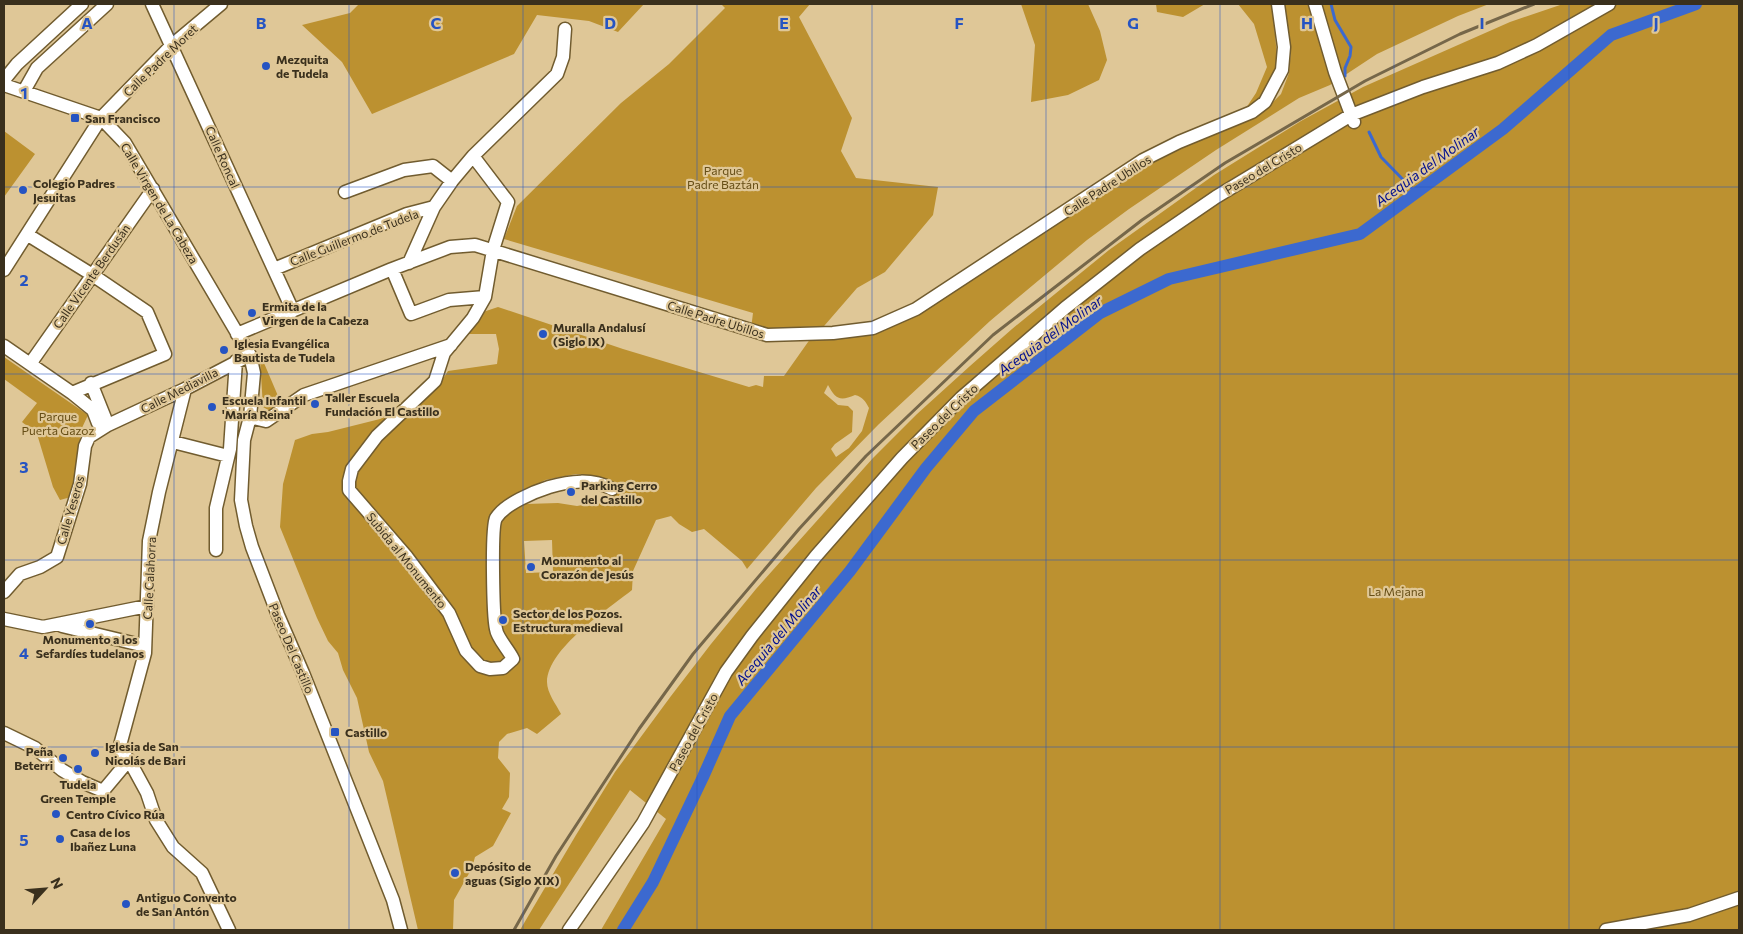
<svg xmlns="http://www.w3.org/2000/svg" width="1743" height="934" font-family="Commissioner,sans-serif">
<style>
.green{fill:#bc9130;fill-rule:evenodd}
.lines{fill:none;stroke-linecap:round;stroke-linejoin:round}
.stream{stroke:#3c69cf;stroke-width:3}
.canal{stroke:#3c69cf;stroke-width:12}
.minor-casing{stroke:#715c2f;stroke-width:15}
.minor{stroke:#fff;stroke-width:12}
.rail{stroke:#766749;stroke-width:3}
.grid{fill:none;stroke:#2654c2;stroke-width:1;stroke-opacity:0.55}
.poi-dot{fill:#2654c2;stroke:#dfc797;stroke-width:2}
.labels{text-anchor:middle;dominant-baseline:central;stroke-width:4.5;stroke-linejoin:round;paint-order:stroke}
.poi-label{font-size:12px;font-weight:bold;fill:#3a301d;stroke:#dfc797;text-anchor:start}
.street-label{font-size:12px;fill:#3a301d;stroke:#dfc797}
.park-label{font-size:12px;fill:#664e16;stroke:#dfc797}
.water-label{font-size:14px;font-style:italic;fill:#000e8f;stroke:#dfc797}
.grid-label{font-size:16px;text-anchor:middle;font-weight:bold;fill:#2654c2;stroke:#dfc797;stroke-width:4.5;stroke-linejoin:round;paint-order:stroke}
</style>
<rect width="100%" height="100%" fill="#dfc797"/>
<path class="green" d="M 359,4 L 644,4 L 618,32 L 589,21 L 537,15 L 514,54 L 372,114 L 342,62 L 302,25 L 350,13 Z
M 721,4 L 810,4 L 799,17 L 852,118 L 841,151 L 856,178 L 938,187 L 933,215 L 885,272 L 857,288 L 818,333 L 751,329 L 753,313 L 504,239 L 517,206 L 621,103 L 669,64 L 725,8 Z
M 1021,4 L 1088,4 L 1100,31 L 1107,60 L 1099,80 L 1068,95 L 1031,102 L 1035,45 Z
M 1156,4 L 1205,4 L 1183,17 L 1157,12 Z
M 1238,4 L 1272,4 L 1278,66 L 1263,95 L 1246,108 L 1256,93 L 1267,67 L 1254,24 Z
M 1279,4 L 1489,4 L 1458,16 L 1377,54 L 1330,85 L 1299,98 L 1216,150 L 1129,209 L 1087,240 L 990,321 L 879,424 L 816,488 L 747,569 L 742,561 L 704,529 L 692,532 L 679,524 L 671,516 L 656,520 L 633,571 L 632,590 C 607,610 548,648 547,682 C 547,693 556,704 561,714 L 537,734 L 527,728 L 507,734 L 499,742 L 498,758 L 510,773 L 509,797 L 502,809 L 511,813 L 493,846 L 475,857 L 472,868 L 454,900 L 453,930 L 418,930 L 383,781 L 369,752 L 357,698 L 343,670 L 338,653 L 328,641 L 317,618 L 280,527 L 283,484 L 295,440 L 312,434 L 328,432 L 380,419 L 411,396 L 414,407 L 437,388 L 448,371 L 497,364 L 499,349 L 496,334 L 468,334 L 483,312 L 498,307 L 623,349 L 749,387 L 756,385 L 763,387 L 764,376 L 784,376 L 813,335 L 872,329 L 1143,161 L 1255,116 L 1266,109 L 1281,94 L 1289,73 L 1291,49 ZM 828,385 C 835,398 839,402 855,395 C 863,397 865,401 869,408 L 862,431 L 849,448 L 836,457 L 831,449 L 835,444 L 852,432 L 853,411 L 848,406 L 838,405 L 824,393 ZM 576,474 L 603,478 L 620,489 L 610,500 L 577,506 L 558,503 L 526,504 L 521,494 L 545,480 ZM 552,540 L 553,572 L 526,573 L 524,541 Z
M 1563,4 L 1739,4 L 1739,930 L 601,930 L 666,819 L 630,790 L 539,930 L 520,930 L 576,835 L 615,772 L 671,696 L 711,644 L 756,589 L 873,458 L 917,414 L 970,366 L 1012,329 L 1109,250 L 1214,175 L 1301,121 L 1363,87 L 1510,22 Z
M 4,131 L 35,154 L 4,197 Z
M 4,357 L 88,415 L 81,430 L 75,489 L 71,497 L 60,500 L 53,487 L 37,434 L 22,422 L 37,403 L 4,379 Z
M 260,359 L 264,363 L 281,403 L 279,406 L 270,411 L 263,407 Z"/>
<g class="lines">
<path class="stream" d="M 1331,4 L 1335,20 L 1351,47 L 1350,56 L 1345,68 L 1345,76
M 1369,132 L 1381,157 L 1416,193"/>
<path class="canal" d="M 623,930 L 653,882 L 703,777 L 730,716 L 850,571 L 926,468 L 974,411 L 1100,313 L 1169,279 L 1360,234 L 1503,129 L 1611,35 L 1696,4"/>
<defs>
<path id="minor" d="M 152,4 L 293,311
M 1315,4 L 1335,72 L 1354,122
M 4,80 L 17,64 L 82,4
M 4,85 L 101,118 L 125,143 L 250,355 L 254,373 L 250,417 L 244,440 L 241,500 L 246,526 L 252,547 L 278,615 L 303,673 L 393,900 L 401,930
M 24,91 L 37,68 L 107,4
M 473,156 L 508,202 L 493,250 L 485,297 L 473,318 L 444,353 L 435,381 L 377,436 L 352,469 L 349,481 L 349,490 L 407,557 L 449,613 L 466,651 L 480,666 L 490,669 L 503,668 L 513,659 C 509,650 497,638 496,629 C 493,616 491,527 496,518 C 505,504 533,492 549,487 C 570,481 592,478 612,489
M 345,192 L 404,170 L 433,166 L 452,181
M 28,235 L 91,274 L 147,312 L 165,354 L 72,393
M 409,263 L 434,207 L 452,181 L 473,156 L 557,74 L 563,57 L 565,29
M 274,269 L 407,214 L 434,207
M 392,269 L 411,314 L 449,300 L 485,297
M 4,270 L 101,118 L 172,45 L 221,4
M 237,334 L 392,269 L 450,247 L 475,245 L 767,335 L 833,333 L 873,328 L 916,309 L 1143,160 L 1179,142 L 1252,112 L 1265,102 L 1282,70 L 1284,47 L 1278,4
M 4,346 L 72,393 L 93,410 L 98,423 L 108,425
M 30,364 L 153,189
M 91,383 L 105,418
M 185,389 L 159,492 L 149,541 L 145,653 L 119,749 L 129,760 L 147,793 L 156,820 L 173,847 L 202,873 L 229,930
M 250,417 L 266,421 L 304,395 L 451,345
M 173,442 L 228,456
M 216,550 L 216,508 L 230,449 L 236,361
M 4,592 L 20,574 L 40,567 L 57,557 L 80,484 L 85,446 L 89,437 L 108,425 L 185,389 L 250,355
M 4,619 L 43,627 L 147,606
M 62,626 L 145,646
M 4,733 L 35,748 L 62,770 L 82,782 L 103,791 L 129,760
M 569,930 L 643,823 L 726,672 L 752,636 L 816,556 L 902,458 L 961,398 L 1065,308 L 1140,249 L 1216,197 L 1351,115 L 1423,87 L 1498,63 L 1537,45 L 1609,4
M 1606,930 L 1689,915 L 1739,898"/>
</defs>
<use href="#minor" class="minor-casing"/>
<use href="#minor" class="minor"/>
<path class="rail" d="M 514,930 L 556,856 L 639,729 L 693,654 L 799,529 L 866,456 L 993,335 L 1142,220 L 1225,163 L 1365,81 L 1460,34 L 1534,4"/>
</g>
<path class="grid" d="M 174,4 L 174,930M 349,4 L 349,930M 523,4 L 523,930M 697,4 L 697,930M 872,4 L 872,930M 1046,4 L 1046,930M 1220,4 L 1220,930M 1394,4 L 1394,930M 1569,4 L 1569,930M 4,187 L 1739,187M 4,374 L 1739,374M 4,560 L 1739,560M 4,747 L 1739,747"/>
<g class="poi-dot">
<circle cx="266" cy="66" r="5"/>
<rect x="70" y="113" width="10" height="10" rx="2.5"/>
<circle cx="23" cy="190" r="5"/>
<circle cx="252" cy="313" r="5"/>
<circle cx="543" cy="334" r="5"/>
<circle cx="224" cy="350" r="5"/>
<circle cx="315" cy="404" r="5"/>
<circle cx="212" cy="407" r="5"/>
<circle cx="571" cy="492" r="5"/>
<circle cx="531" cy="567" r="5"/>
<circle cx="503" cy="620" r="5"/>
<circle cx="90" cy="624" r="5"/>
<rect x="330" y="727" width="10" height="10" rx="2.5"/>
<circle cx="95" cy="753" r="5"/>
<circle cx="63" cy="758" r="5"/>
<circle cx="78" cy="769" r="5"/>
<circle cx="56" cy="814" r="5"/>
<circle cx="60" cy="839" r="5"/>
<circle cx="455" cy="873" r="5"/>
<circle cx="126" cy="904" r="5"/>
</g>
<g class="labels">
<g class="poi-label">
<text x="276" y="59">Mezquita<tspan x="276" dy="14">de Tudela</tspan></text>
<text x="85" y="118">San Francisco</text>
<text x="33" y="183">Colegio Padres<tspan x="33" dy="14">Jesuitas</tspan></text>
<text x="262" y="306">Ermita de la<tspan x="262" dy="14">Virgen de la Cabeza</tspan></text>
<text x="553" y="327">Muralla Andalusí<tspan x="553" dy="14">(Siglo IX)</tspan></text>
<text x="234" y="343">Iglesia Evangélica<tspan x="234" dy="14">Bautista de Tudela</tspan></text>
<text x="325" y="397">Taller Escuela<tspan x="325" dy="14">Fundación El Castillo</tspan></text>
<text x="222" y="400">Escuela Infantil<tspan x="222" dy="14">'María Reina'</tspan></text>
<text x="581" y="485">Parking Cerro<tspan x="581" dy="14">del Castillo</tspan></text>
<text x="541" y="560">Monumento al<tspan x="541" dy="14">Corazón de Jesús</tspan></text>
<text x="513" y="613">Sector de los Pozos.<tspan x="513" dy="14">Estructura medieval</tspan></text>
<text x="90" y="639" text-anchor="middle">Monumento a los<tspan x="90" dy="14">Sefardíes tudelanos</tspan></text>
<text x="345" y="732">Castillo</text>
<text x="105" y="746">Iglesia de San<tspan x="105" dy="14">Nicolás de Bari</tspan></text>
<text x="53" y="751" text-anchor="end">Peña<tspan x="53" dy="14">Beterri</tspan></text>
<text x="78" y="784" text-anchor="middle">Tudela<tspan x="78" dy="14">Green Temple</tspan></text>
<text x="66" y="814">Centro Cívico Rúa</text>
<text x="70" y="832">Casa de los<tspan x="70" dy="14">Ibañez Luna</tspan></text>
<text x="465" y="866">Depósito de<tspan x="465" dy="14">aguas (Siglo XIX)</tspan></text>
<text x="136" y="897">Antiguo Convento<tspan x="136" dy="14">de San Antón</tspan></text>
</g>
<g class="street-label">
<text transform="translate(160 60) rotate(-44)">Calle Padre Moret</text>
<text transform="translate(223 157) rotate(66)">Calle Roncal</text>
<text transform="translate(1263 168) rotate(-31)">Paseo del Cristo</text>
<text transform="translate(1107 185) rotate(-33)">Calle Padre Ubillos</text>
<text transform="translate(160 203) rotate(59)">Calle Virgen de La Cabeza</text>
<text transform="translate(354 237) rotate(-21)">Calle Guillermo de Tudela</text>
<text transform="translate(91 276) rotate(-55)">Calle Vicente Berdusán</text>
<text transform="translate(716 319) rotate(17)">Calle Padre Ubillos</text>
<text transform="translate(179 390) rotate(-27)">Calle Mediavilla</text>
<text transform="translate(944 416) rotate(-44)">Paseo del Cristo</text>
<text transform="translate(70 510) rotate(-74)">Calle Yeseros</text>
<text transform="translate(407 560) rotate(51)">Subida al Monumento</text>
<text transform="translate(149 578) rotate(-87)">Calle Calahorra</text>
<text transform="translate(292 648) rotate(67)">Paseo Del Castillo</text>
<text transform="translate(693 732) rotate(-61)">Paseo del Cristo</text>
</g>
<g class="park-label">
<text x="723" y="170">Parque<tspan x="723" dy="14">Padre Baztán</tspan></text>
<text x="58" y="416">Parque<tspan x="58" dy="14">Puerta Gazoz</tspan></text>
<text x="1396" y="591">La Mejana</text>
</g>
<g class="water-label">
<text transform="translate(1427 166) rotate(-36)">Acequia del Molinar</text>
<text transform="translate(1050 335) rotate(-36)">Acequia del Molinar</text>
<text transform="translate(778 635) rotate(-50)">Acequia del Molinar</text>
</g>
</g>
<g class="grid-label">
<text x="87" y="29">A</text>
<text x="261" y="29">B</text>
<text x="436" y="29">C</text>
<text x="610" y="29">D</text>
<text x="784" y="29">E</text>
<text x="959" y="29">F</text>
<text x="1133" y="29">G</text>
<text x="1307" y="29">H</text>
<text x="1482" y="29">I</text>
<text x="1656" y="29">J</text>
<text x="24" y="99">1</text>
<text x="24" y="286">2</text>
<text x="24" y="473">3</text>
<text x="24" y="659">4</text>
<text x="24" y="846">5</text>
</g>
<rect width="1743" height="934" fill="none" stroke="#3a301d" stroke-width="10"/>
<g transform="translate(45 889) rotate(64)" stroke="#dfc797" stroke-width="4" paint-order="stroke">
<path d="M0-4L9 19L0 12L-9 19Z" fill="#3a301d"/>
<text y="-8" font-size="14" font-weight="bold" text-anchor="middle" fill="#3a301d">N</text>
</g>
</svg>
